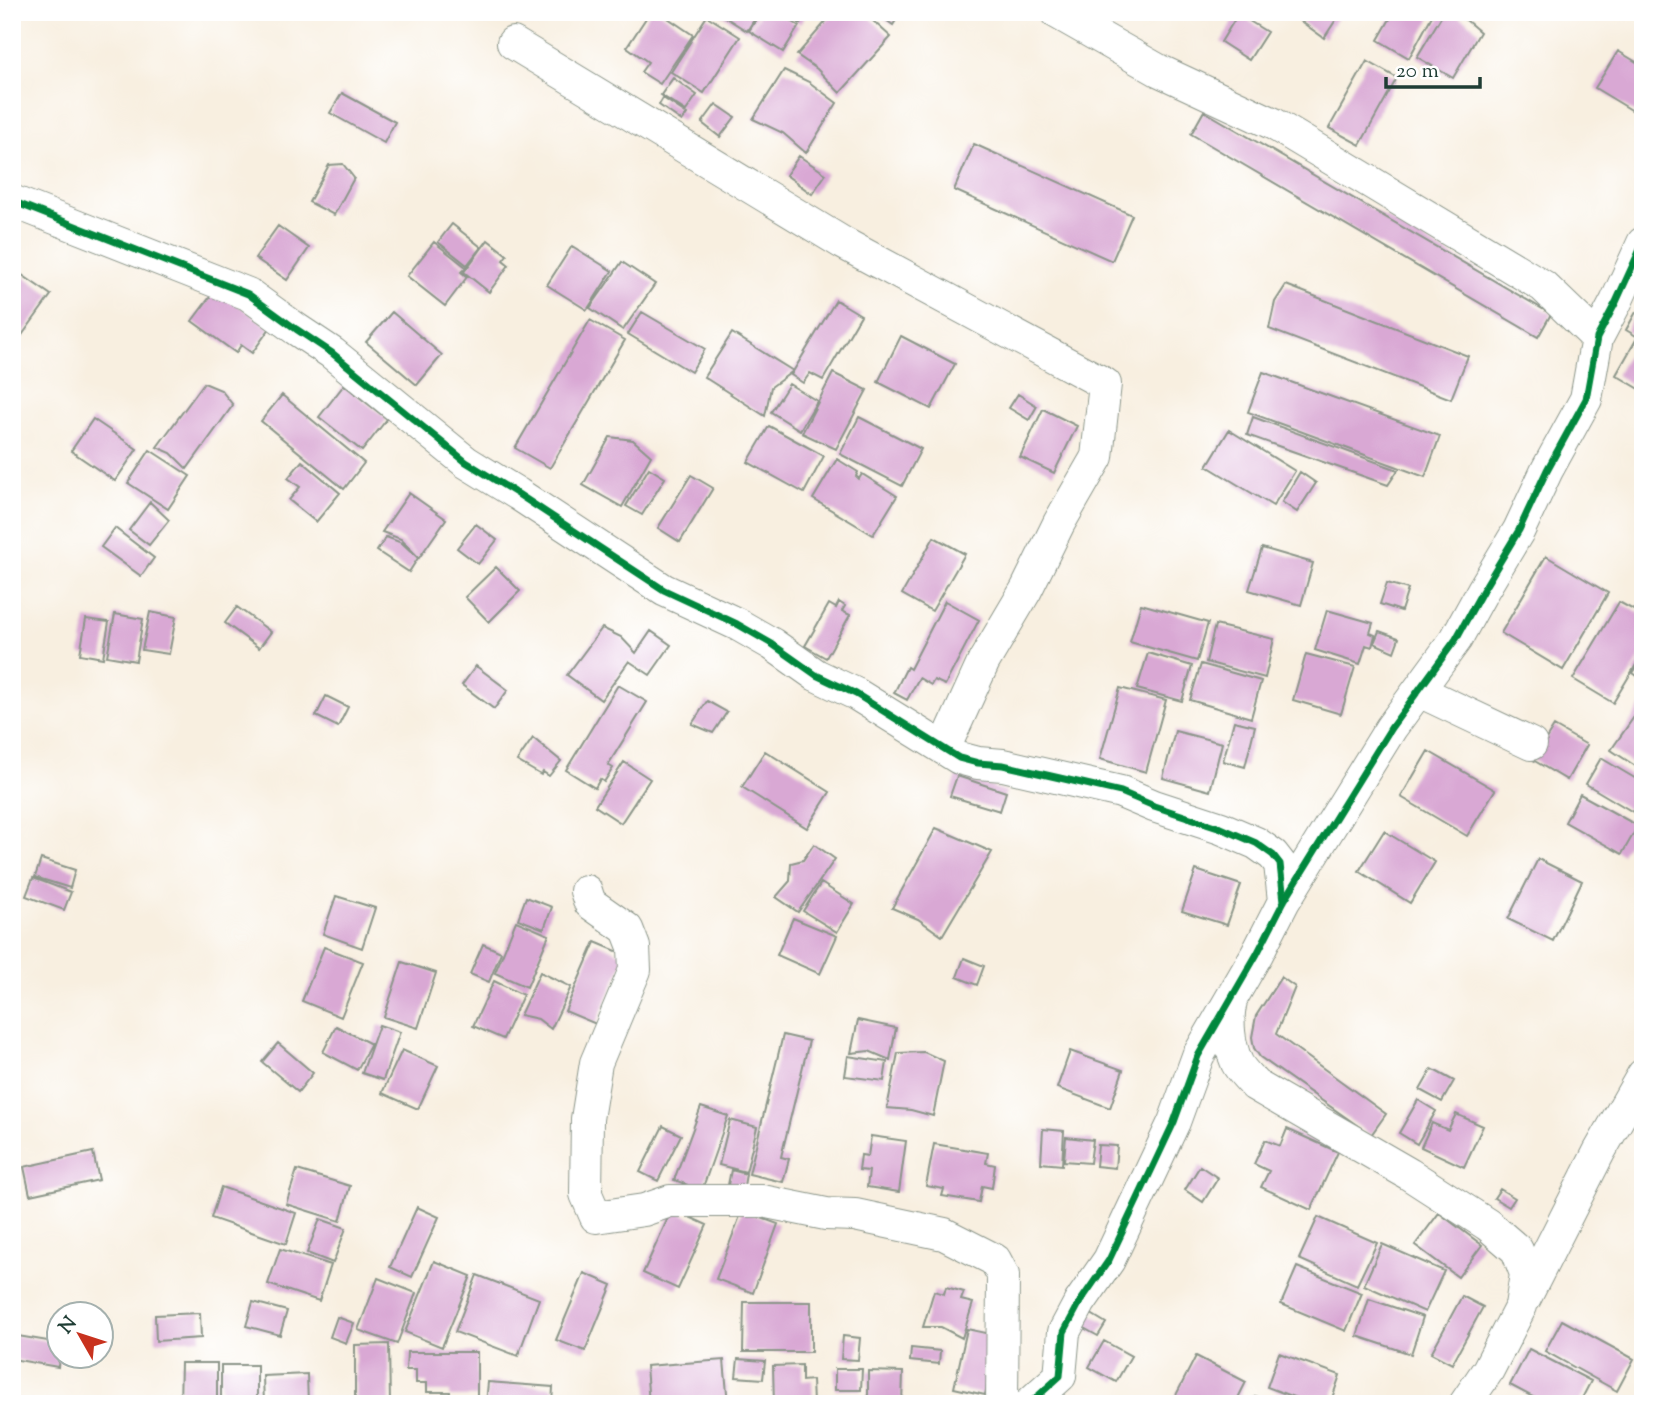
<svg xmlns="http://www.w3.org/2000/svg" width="1655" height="1416" font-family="'Sorts Mill Goudy',serif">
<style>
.building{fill:#d9a8d4}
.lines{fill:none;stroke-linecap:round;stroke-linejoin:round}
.minor-casing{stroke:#8c968a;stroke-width:34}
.minor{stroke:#fff;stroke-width:32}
.cycleway-casing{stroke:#fff;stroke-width:11}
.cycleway{stroke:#00873e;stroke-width:7}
</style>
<rect width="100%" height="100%" fill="#fff"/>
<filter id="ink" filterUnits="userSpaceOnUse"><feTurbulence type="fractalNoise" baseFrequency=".0143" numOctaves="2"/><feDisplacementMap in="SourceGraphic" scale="14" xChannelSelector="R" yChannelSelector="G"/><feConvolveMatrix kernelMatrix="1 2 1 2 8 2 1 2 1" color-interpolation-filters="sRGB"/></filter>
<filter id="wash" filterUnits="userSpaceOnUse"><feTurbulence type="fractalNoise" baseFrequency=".00686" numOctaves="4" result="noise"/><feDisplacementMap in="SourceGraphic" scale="28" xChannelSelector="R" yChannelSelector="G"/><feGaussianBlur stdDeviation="1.57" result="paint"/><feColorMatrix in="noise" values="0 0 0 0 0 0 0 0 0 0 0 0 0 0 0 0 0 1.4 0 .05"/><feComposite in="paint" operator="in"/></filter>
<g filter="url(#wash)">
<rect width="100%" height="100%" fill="#f8efe0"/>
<g id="blocks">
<path class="building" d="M 650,12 L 659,12 L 693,35 L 660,84 L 641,72 L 648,62 L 627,47 Z
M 717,12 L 759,12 L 747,31 Z
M 761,12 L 777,12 L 799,26 L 783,52 L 749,31 Z
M 787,12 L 807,12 L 800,24 Z
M 834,12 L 863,12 L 891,37 L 840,93 L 817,69 L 797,55 Z
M 875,12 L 901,12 L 893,25 Z
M 1288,12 L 1341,12 L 1324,38 Z
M 1394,12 L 1434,12 L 1409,58 L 1378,40 Z
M 1444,12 L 1448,12 L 1466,20 L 1480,32 L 1453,78 L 1417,57 Z
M 1238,14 L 1267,32 L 1249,60 L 1221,42 Z
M 707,16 L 740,37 L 704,93 L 671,72 Z
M 1618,51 L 1643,66 L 1643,117 L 1595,88 Z
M 1367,61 L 1397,78 L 1360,145 L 1329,128 Z
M 784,70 L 809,82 L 837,103 L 806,153 L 783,133 L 753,119 Z
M 673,78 L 697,95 L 686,111 L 661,95 Z
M 342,93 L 395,122 L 384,143 L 330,113 Z
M 663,98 L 687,114 L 682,121 L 659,105 Z
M 716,104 L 735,117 L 720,137 L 702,123 Z
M 1204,111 L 1551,314 L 1538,337 L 1191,134 Z
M 974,144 L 1132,215 L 1112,261 L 954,190 Z
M 799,156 L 826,174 L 812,194 L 786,175 Z
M 343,164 L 354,178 L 334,215 L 309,202 L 329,165 Z
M 452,224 L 481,247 L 467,265 L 438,242 Z
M 278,226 L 309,248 L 287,280 L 255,258 Z
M 488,240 L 507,255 L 503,260 L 509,265 L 489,292 L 464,272 Z
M 434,242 L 466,267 L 461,272 L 467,277 L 445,306 L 407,276 Z
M 572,246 L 612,271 L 587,310 L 547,285 Z
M 622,262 L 655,284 L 623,330 L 590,308 Z
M 12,268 L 51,295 L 12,349 Z
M 1286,285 L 1468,356 L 1451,399 L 1269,329 L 1275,302 Z
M 216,289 L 270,328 L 252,353 L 241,345 L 236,353 L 192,321 Z
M 836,300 L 861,315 L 823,380 L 810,373 L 803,383 L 791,375 Z
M 392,312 L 442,355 L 417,385 L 366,342 Z
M 642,312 L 705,349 L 691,372 L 628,334 Z
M 1636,312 L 1643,315 L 1643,340 L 1626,330 Z
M 590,320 L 625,340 L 550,468 L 515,448 Z
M 732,333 L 793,371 L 771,387 L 765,416 L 704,377 Z
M 901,336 L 955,364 L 931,409 L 878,382 Z
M 1637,338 L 1643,341 L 1643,391 L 1616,375 Z
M 1263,372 L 1440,436 L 1425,477 L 1248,412 Z
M 833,373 L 867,390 L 836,449 L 802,433 Z
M 204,383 L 221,390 L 233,405 L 187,469 L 171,453 L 157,447 Z
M 789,384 L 817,401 L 800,430 L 771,412 Z
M 344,385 L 387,419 L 362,451 L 319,417 Z
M 1018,394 L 1037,406 L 1029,420 L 1009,408 Z
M 282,395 L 364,463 L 344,489 L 261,421 Z
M 1043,409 L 1077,426 L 1054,473 L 1020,457 Z
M 859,417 L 921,449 L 902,486 L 840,454 Z
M 1253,417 L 1398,470 L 1388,485 L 1247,435 Z
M 93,419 L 137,449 L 115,481 L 71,451 Z
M 769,426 L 824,456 L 804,493 L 748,462 Z
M 1229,430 L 1295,471 L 1273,506 L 1207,466 Z
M 610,437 L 633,440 L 651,456 L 622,507 L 583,485 Z
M 150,450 L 190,476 L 168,509 L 128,483 Z
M 837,459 L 858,472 L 856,476 L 859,479 L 862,474 L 897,496 L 873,535 L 813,499 Z
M 302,461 L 340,493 L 316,522 L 289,500 L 300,487 L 288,478 Z
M 649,468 L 665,478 L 642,515 L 626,506 Z
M 1300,472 L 1316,483 L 1297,512 L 1282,502 Z
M 691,475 L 713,488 L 680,542 L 658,528 Z
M 409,493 L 446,519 L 419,558 L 401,539 L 382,532 Z
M 150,502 L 169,520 L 149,545 L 129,530 Z
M 476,524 L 497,540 L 478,564 L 457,548 Z
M 115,528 L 154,558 L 141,576 L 101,547 Z
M 386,537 L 402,543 L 418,558 L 409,572 L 377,551 Z
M 934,537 L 965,554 L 932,611 L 902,594 Z
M 1262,548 L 1313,563 L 1301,605 L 1249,590 Z
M 1546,556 L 1608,593 L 1563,670 L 1501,633 Z
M 496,567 L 520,591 L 489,622 L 465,597 Z
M 1387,583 L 1408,589 L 1401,611 L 1380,604 Z
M 945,601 L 979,620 L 945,685 L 934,680 L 931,685 L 919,678 L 907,700 L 894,693 L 907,667 L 910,669 Z
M 839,602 L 845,606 L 842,611 L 850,615 L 826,658 L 805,646 L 829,604 L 836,608 Z
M 1619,602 L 1643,615 L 1643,653 L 1613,703 L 1573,679 Z
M 1141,604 L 1208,623 L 1197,661 L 1130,642 Z
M 237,607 L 271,632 L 259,648 L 225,623 Z
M 1327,610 L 1373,623 L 1370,633 L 1375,635 L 1372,647 L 1366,645 L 1360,664 L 1315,650 Z
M 150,612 L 176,617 L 169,654 L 142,650 Z
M 115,614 L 143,619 L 136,661 L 107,656 Z
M 86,619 L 109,622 L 103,658 L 80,654 Z
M 1215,625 L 1274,639 L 1265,678 L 1206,662 Z
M 602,628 L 621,637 L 636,653 L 651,631 L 671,645 L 650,675 L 629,661 L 601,700 L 567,675 Z
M 1379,631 L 1399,638 L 1394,652 L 1374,643 Z
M 1148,653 L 1192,666 L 1182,701 L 1137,689 Z
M 1306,654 L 1355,667 L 1341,714 L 1293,700 Z
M 1643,658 L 1643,680 L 1633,673 Z
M 1201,664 L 1261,681 L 1251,718 L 1190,700 Z
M 476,666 L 508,690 L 494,709 L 462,685 Z
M 618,685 L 647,702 L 608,765 L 613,768 L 604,782 L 600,779 L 595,788 L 566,770 Z
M 1120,688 L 1166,700 L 1146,772 L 1100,759 Z
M 326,696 L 348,707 L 338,727 L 316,716 Z
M 707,701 L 727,712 L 713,733 L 692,724 Z
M 1643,704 L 1643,771 L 1611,750 Z
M 1234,721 L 1255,726 L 1245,767 L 1223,761 Z
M 1554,726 L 1587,745 L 1567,780 L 1533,760 Z
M 1175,731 L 1222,743 L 1210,791 L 1163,778 Z
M 533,738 L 561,761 L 549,776 L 543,772 L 541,775 L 517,761 Z
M 765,751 L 830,792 L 807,828 L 742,787 Z
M 1428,751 L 1495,790 L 1467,836 L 1401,797 Z
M 1601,758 L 1643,783 L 1643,818 L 1586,784 Z
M 624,762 L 650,779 L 621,823 L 595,806 Z
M 957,776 L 1006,792 L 1000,811 L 950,796 Z
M 1580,794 L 1638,826 L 1622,854 L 1565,822 Z
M 936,828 L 992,852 L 942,936 L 918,919 L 892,908 Z
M 1384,831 L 1435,862 L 1410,903 L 1359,871 Z
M 814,844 L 835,859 L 798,912 L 776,897 L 790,881 L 791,863 L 803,860 Z
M 41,859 L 75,870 L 70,888 L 35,877 Z
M 1538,859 L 1582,881 L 1553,941 L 1508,919 Z
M 1196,870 L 1241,885 L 1227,925 L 1182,911 Z
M 33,878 L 71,892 L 64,910 L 26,896 Z
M 821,883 L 854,904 L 837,932 L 803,911 Z
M 336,896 L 375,908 L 362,948 L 323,934 Z
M 526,897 L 552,907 L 544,929 L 518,919 Z
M 793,918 L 837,936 L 820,974 L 777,955 Z
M 516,921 L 549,935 L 527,987 L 495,973 Z
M 595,942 L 626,955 L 596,1024 L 565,1011 Z
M 483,944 L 501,952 L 489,982 L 470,974 Z
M 324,947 L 363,962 L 341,1017 L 302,1001 Z
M 964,958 L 984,966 L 977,985 L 957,977 Z
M 402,962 L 436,973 L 418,1028 L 384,1017 Z
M 540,972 L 571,987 L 551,1029 L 538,1019 L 520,1015 Z
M 1281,977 L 1295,987 L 1276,1034 L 1386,1114 L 1371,1135 L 1260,1057 L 1254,1048 L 1252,1037 L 1256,1016 Z
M 494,981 L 523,995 L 503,1039 L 473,1026 Z
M 858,1020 L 896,1028 L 890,1060 L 869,1051 L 851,1053 Z
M 379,1025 L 400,1032 L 383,1080 L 362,1073 Z
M 336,1026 L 371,1044 L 357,1070 L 323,1052 Z
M 783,1035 L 809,1041 L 781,1157 L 789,1159 L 783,1182 L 749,1174 Z
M 278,1043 L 313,1073 L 298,1092 L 262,1062 Z
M 402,1050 L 438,1066 L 418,1109 L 382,1093 Z
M 1070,1051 L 1123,1070 L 1110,1108 L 1057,1088 Z
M 924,1052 L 944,1061 L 933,1116 L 911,1110 L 887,1108 L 898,1053 Z
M 848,1056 L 887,1062 L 884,1081 L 845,1076 Z
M 1432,1069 L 1454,1081 L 1442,1102 L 1420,1090 Z
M 1418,1100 L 1436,1111 L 1417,1144 L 1399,1133 Z
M 701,1107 L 728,1116 L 702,1190 L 674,1180 Z
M 1456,1114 L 1483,1126 L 1464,1167 L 1421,1147 L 1432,1123 L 1448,1130 Z
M 730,1120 L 757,1127 L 746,1172 L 719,1165 Z
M 663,1126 L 681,1135 L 658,1181 L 640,1172 Z
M 1043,1129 L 1064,1131 L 1062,1165 L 1041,1163 Z
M 1287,1129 L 1338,1152 L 1311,1210 L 1261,1187 L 1269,1171 L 1254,1164 L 1265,1140 L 1280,1146 Z
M 871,1136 L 906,1141 L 899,1192 L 867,1187 L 869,1171 L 859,1170 L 861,1155 L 868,1156 Z
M 1066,1137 L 1093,1140 L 1090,1163 L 1064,1161 Z
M 934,1144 L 988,1153 L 986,1163 L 995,1165 L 992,1188 L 982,1186 L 979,1202 L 942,1196 L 944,1189 L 926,1186 Z
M 1098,1145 L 1117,1146 L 1115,1168 L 1096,1166 Z
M 93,1152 L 99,1180 L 30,1195 L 24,1167 Z
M 1200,1166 L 1218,1178 L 1203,1202 L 1185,1190 Z
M 297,1170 L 350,1186 L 340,1221 L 286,1204 Z
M 731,1170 L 746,1174 L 742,1198 L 726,1195 Z
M 221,1187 L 296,1213 L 286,1244 L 211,1218 Z
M 1500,1189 L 1515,1198 L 1509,1207 L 1494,1198 Z
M 417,1207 L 439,1217 L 412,1277 L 390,1267 Z
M 672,1209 L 707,1225 L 678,1289 L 643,1273 Z
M 742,1211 L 778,1224 L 753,1293 L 716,1279 Z
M 1439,1213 L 1482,1245 L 1458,1277 L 1415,1245 Z
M 1318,1217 L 1377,1243 L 1357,1285 L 1299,1259 Z
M 320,1219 L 346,1228 L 333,1263 L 307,1253 Z
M 1382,1244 L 1444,1271 L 1425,1312 L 1364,1285 Z
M 280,1249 L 331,1265 L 319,1301 L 268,1284 Z
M 434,1261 L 471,1276 L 442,1347 L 405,1332 Z
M 1297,1267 L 1362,1293 L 1346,1331 L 1281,1304 Z
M 584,1273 L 612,1285 L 585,1351 L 556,1340 Z
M 477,1275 L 539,1299 L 518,1356 L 455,1332 Z
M 378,1278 L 416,1293 L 397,1344 L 358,1330 Z
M 946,1287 L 964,1292 L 961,1300 L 973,1303 L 962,1338 L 941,1327 L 923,1327 L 934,1291 L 944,1294 Z
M 1462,1296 L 1483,1307 L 1452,1364 L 1431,1353 Z
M 1369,1299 L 1423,1317 L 1411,1354 L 1357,1336 Z
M 253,1302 L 287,1311 L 280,1335 L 246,1326 Z
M 744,1302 L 811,1302 L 811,1352 L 743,1352 Z
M 1083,1309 L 1106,1323 L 1098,1336 L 1075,1323 Z
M 200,1313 L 201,1338 L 156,1341 L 155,1315 Z
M 337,1317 L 354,1323 L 346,1343 L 330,1337 Z
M 1562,1320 L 1634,1359 L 1617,1391 L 1545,1351 Z
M 967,1329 L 990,1334 L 996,1342 L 985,1395 L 954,1388 Z
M 12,1335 L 60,1343 L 58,1367 L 12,1359 Z
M 843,1336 L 860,1338 L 858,1360 L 841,1359 Z
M 1104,1341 L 1131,1356 L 1116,1382 L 1089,1367 Z
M 389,1344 L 390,1404 L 355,1404 L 355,1345 Z
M 911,1348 L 940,1351 L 939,1364 L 910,1361 Z
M 1529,1349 L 1591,1381 L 1579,1404 L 1546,1404 L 1510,1385 Z
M 407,1352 L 477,1352 L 477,1397 L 450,1397 L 450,1392 L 427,1392 L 427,1383 L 416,1383 L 416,1370 L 406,1370 Z
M 1279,1353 L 1340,1375 L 1330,1404 L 1312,1404 L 1267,1387 Z
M 1196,1356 L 1246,1382 L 1235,1404 L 1188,1404 L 1175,1397 Z
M 738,1359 L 765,1361 L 763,1379 L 736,1377 Z
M 724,1360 L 728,1404 L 649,1404 L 646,1366 Z
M 181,1363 L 217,1363 L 217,1404 L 180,1404 Z
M 221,1365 L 257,1365 L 257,1404 L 221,1404 Z
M 802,1365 L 802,1381 L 812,1380 L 813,1404 L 774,1404 L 773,1366 Z
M 835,1369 L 862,1369 L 861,1390 L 835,1390 Z
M 868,1371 L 903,1372 L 902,1404 L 868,1404 Z
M 307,1374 L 308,1404 L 264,1404 L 263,1376 Z
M 488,1382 L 553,1387 L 552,1404 L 486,1404 Z
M 1255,1396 L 1278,1403 L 1278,1404 L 1253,1404 Z"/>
</g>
</g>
<g filter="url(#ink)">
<use href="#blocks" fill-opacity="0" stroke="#8c968a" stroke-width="2"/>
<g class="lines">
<defs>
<path id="minor" d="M 1056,12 L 1158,70 L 1274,124 L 1543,286 L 1597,338
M 513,43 L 843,243 L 1105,384 L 1097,457 L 1059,523 L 1026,590 L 984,661 L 944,749
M 12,201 L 248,294 L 296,329 L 332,353 L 466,462 L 518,494 L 664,590 L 737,624 L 772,644 L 816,675 L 856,694 L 959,758 L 978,763 L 1003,765 L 1121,792 L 1154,806 L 1221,828 L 1256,843 L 1273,855 L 1280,864 L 1284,901
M 1419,691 L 1531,744
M 586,891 L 590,903 L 627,929 L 634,947 L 635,970 L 596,1063 L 587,1119 L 586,1194 L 596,1217 L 644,1210 L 670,1201 L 762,1201 L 826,1214 L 855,1215 L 944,1234 L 995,1260 L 1003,1275 L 1002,1404
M 1231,1001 C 1226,1020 1229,1045 1237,1063 C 1241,1071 1249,1078 1255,1085 L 1409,1174 L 1488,1225 L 1517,1250 L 1526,1274 L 1521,1306 L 1488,1370 L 1465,1404
M 1525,1298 L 1599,1152 L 1643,1075
M 1029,1404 L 1060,1376 L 1064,1332 L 1080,1302 L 1109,1260 L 1174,1122 L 1198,1056 L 1257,954 L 1284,901 L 1391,728 L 1456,639 L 1483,590 L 1519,530 L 1547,470 L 1586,399 L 1597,338 L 1616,302 L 1643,243"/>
</defs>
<use href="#minor" class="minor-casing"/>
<use href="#minor" class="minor"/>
<defs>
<path id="cycleway" d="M 12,201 L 248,294 L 296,329 L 332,353 L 466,462 L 518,494 L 664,590 L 737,624 L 772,644 L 816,675 L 856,694 L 959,758 L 978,763 L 1003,765 L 1121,792 L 1154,806 L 1221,828 L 1256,843 L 1273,855 L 1280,864 L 1284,901
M 1029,1404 L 1060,1376 L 1064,1332 L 1080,1302 L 1109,1260 L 1174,1122 L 1198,1056 L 1257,954 L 1284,901 L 1391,728 L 1456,639 L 1483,590 L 1519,530 L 1547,470 L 1586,399 L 1597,338 L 1616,302 L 1643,243"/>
</defs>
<use href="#cycleway" class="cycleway-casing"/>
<use href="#cycleway" class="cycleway"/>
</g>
</g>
<rect width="1655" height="1416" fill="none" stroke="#fff" stroke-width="42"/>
<g transform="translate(80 1335) rotate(309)"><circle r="33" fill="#ffffff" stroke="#a5b1ae" stroke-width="2"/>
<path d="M0-5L12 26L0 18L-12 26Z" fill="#c8321e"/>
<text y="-10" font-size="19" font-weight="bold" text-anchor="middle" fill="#1f3d34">N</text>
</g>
<path d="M1386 77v10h94v-10" fill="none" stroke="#1f3d34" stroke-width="3.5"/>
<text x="1396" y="77" font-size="21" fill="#1f3d34" stroke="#ffffff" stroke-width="5" paint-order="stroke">20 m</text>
</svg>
